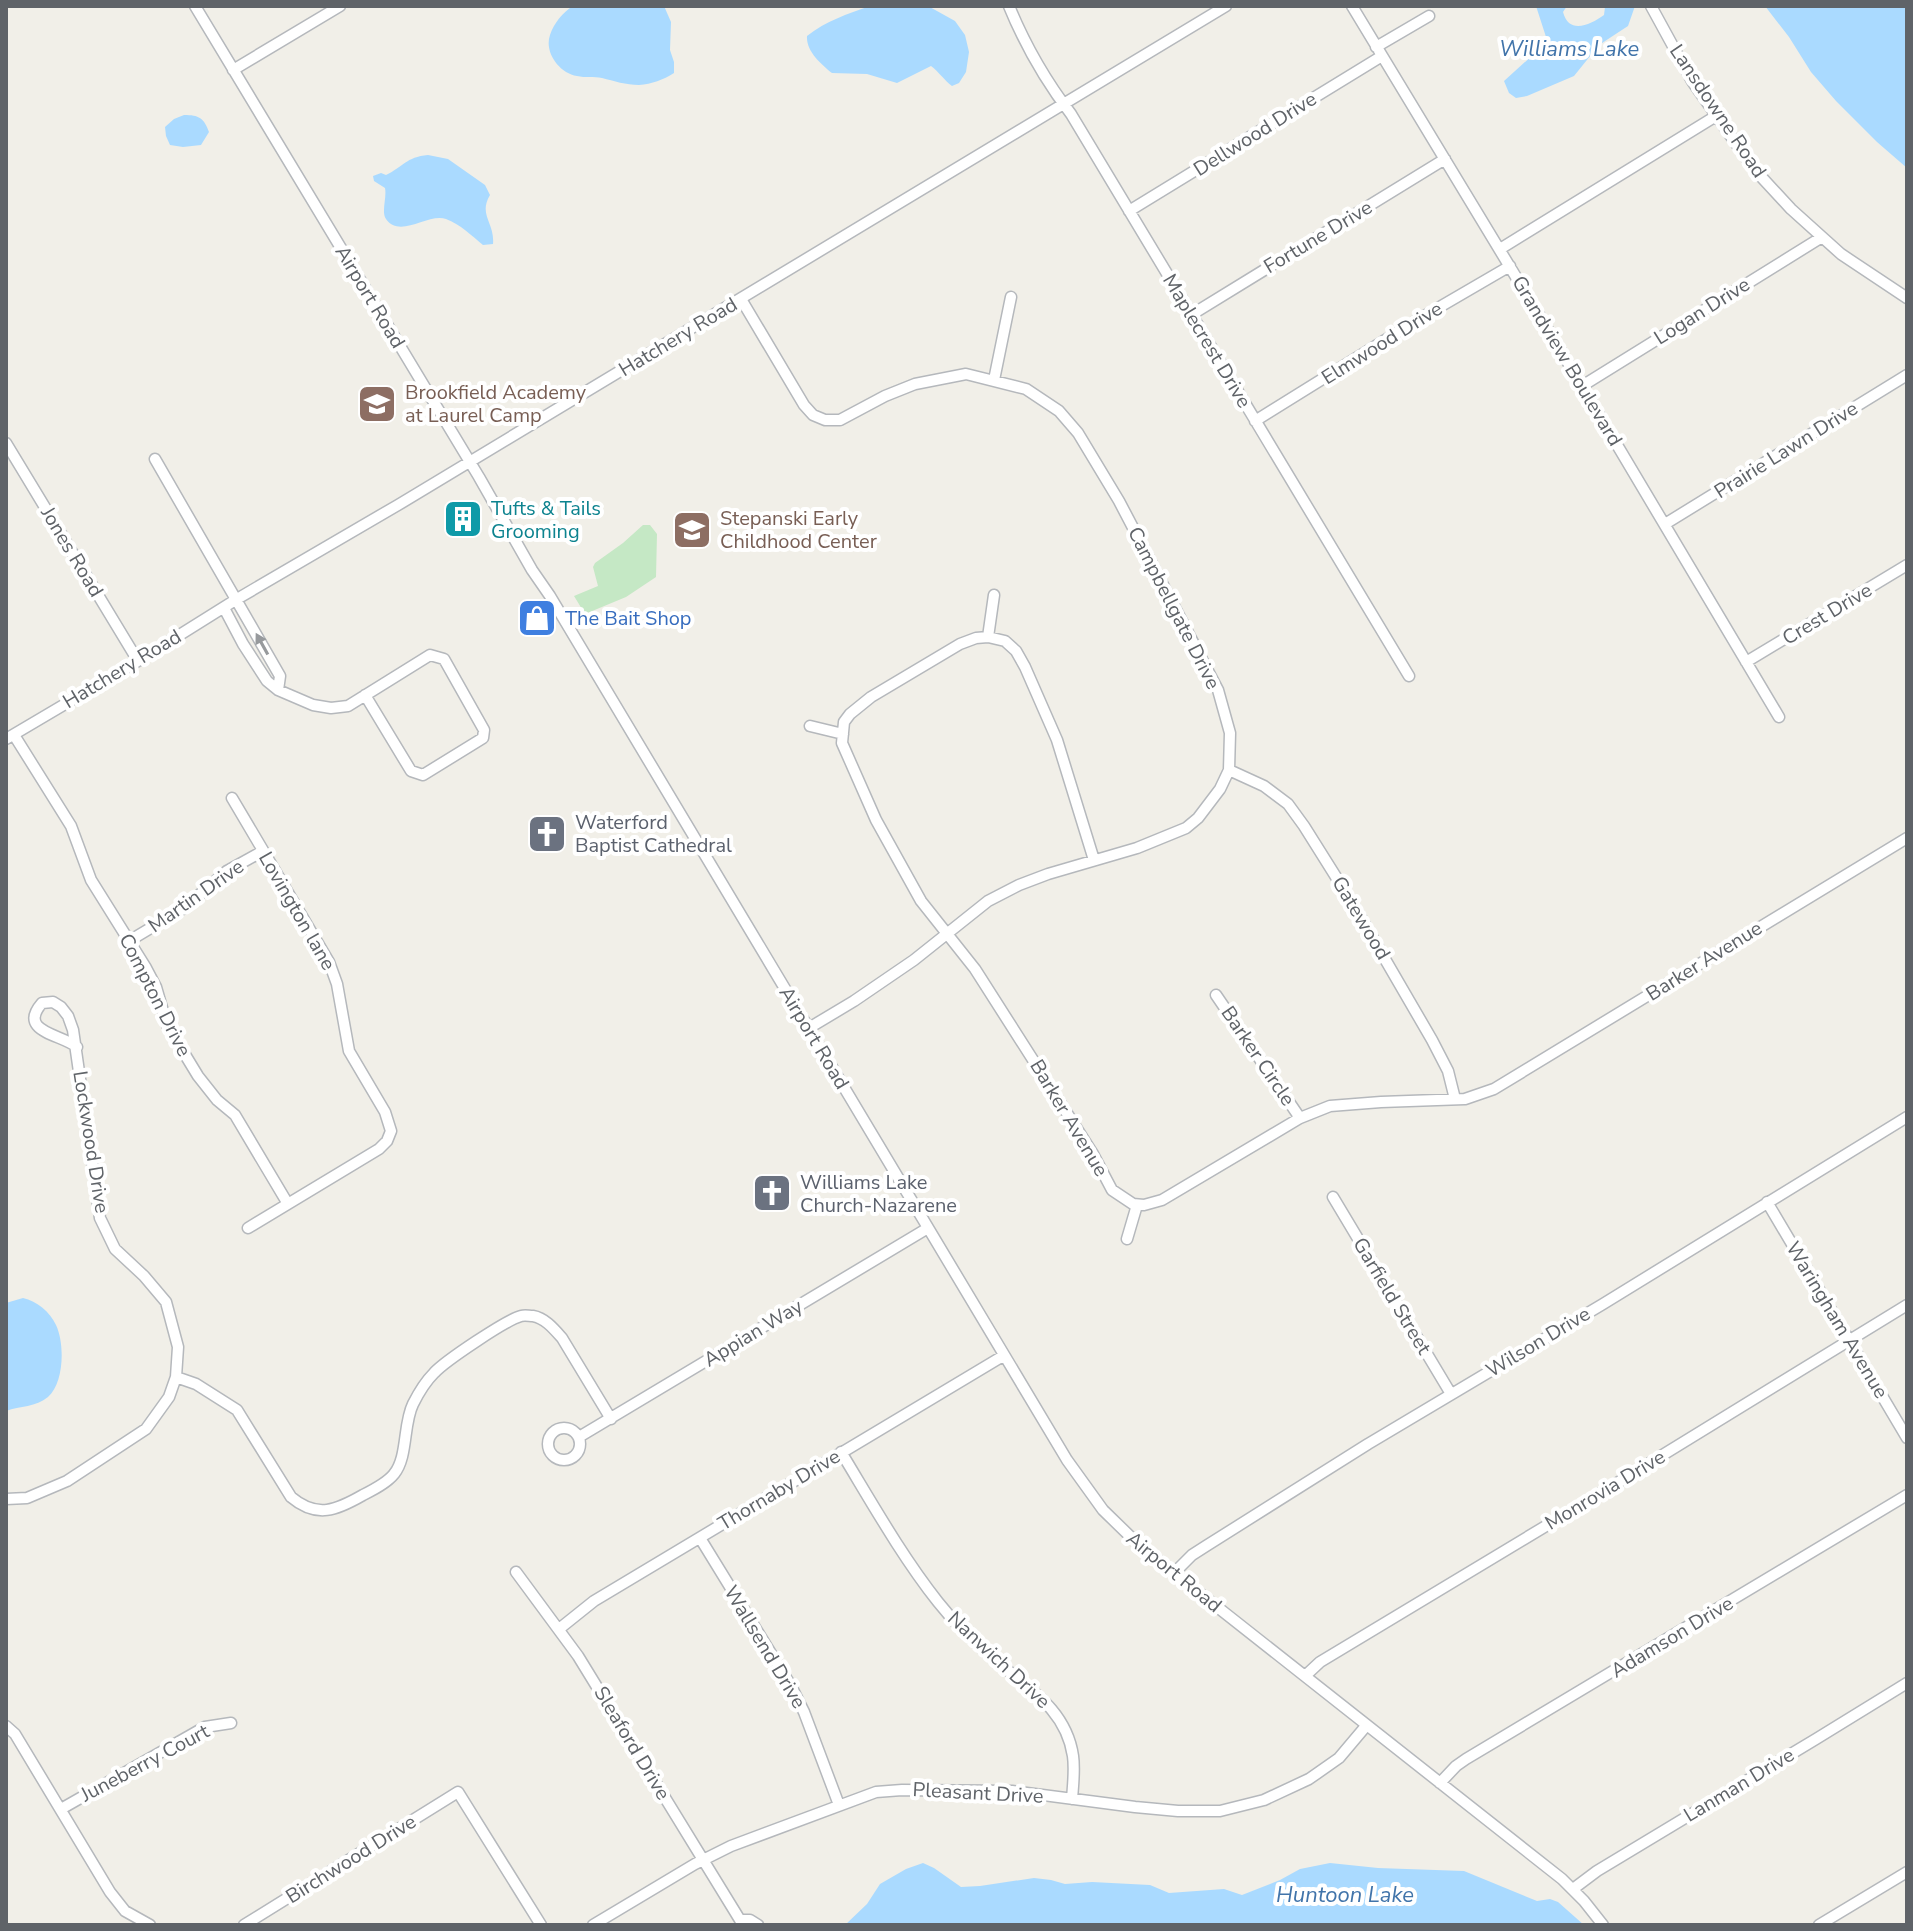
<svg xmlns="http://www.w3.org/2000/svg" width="1913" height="1931" font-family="'Nunito Sans',sans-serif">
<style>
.green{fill:#c5e8c5}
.water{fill:#aadaff}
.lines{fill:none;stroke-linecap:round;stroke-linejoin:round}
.minor-casing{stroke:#b5b8bc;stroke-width:13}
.minor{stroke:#fff;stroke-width:10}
.oneway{fill:#979a9d}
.labels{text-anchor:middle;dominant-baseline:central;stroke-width:8;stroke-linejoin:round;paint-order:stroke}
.street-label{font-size:20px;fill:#5f6368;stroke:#fff}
.education-label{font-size:20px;fill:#785e54;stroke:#fff;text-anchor:start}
.culture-label{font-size:20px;fill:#0d838f;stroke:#fff;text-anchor:start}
.shop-label{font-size:20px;fill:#366cbe;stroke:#fff;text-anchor:start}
.worship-label{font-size:20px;fill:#5b616d;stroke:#fff;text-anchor:start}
.water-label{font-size:22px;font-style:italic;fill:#4174aa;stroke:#fff}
</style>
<rect width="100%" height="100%" fill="#f1efe8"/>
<path class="green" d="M 643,525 L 650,525 L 657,534 L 656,577 L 626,597 L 585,614 L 574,596 L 598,586 L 593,567 L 595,563 L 623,543 Z"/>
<path class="water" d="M 573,6 L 664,6 L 671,22 L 670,50 L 674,62 L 674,73 C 663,80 652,84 639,85 C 626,85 614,81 602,78 C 594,76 585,78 577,76 C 559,73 544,52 550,35 C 554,23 563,12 573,6 Z
M 870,6 L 928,6 L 955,21 L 965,35 L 969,52 L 966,72 L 959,83 L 952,86 C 944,80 939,72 931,66 L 897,83 L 867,74 L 832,73 C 821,64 806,51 807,36 C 826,21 847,14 870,6 Z
M 1536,6 L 1567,6 L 1563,12 C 1569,35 1590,25 1604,15 L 1605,7 L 1594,6 L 1635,6 L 1628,26 L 1599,45 L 1574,76 L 1527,96 L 1516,98 L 1509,93 L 1504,81 L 1546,43 L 1547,40 Z
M 1765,6 L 1907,6 L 1907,168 L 1877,142 L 1836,101 L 1811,72 L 1789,37 Z
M 184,115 C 199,115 204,118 209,132 L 201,145 L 183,147 L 170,145 L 166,136 L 165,127 L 174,119 Z
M 428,155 L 448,159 L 485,185 L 490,195 C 478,215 495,223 493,244 L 483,245 C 472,236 460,224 446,219 C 428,213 400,239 386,219 C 381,212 387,198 385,188 L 374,181 L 373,176 L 381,173 L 386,175 C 403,167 406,157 428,155 Z
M 23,1298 C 37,1301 50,1312 56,1325 C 65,1344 64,1383 48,1397 C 36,1407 20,1406 6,1411 L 6,1303 Z
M 923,1863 L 934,1868 L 961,1887 L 980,1886 L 1034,1878 L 1051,1880 L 1065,1884 L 1092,1882 L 1150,1885 L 1169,1893 L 1224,1889 L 1242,1895 L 1280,1880 L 1300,1869 L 1330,1863 L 1378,1868 L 1464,1871 L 1537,1901 L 1550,1899 L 1558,1902 L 1584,1925 L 845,1925 L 867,1904 L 880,1884 L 906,1869 Z"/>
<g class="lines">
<defs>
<path id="minor" d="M 195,6 L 479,477 L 532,570 L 550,596 L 1067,1460 L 1103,1510 L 1140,1546 L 1562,1879 L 1584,1901 L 1603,1925
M 1009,6 C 1025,45 1045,80 1071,114 L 1409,676
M 1352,6 L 1582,386 L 1779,717
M 1651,6 L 1692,81 L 1754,169 L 1791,209 L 1841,254 L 1907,298
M 1376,47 L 1429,16
M 233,70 L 340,6
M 1129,211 L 1382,56
M 1500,249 L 1716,116
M 741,299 L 804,405 L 813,415 L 825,420 L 840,420 L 885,396 L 915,384 L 966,374 L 1026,389 L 1059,411 L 1078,433 L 1119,501 L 1218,690 L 1230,733 L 1229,770 L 1220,789 L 1198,818 L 1186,828 L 1137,848 L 1048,874 L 1019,885 L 988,901 L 914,960 L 854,1001 L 809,1028
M 1191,315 L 1445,159
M 994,380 L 1011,297
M 1582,386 L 1822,237
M 1255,421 L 1419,319 L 1510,266
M 6,443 L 138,661
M 155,459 L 280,676 L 278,690
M 1665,524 L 1907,375
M 224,608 L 243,644 L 267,681 L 278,690 L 313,705 L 331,708 L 348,706 L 430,655 L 444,659 L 484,730 L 483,738 L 423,775 L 411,771 L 365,695
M 988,637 L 994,595
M 1746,662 L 1907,565
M 810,726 L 843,734
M 14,735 L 71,826 L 91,880 L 146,968 L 156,987 L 167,1025 L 198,1076 L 217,1100 L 235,1115 L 288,1204
M 6,739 L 138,661 L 237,599 L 398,505 L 1226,6
M 1229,770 L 1264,786 L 1288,804 L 1304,826 L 1353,904 L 1432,1040 L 1448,1071 L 1455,1099
M 232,798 L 329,962 L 337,984 L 349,1051 L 385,1112 L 391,1131 L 387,1141 L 379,1149 L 248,1228
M 1094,860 L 1057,740 L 1025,667 L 1016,651 L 1005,641 L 988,637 L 976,638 L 960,644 L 871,697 L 850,714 L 844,722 L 842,743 L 876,820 L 921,901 L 975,969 L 1093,1154 L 1112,1190 L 1133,1204 L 1144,1205 L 1162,1200 L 1300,1118 L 1330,1106 L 1381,1102 L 1465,1099 L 1494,1089 L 1907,838
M 129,941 L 184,908 L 227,871 L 263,851
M 1216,995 L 1300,1118
M 1333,1197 L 1451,1394
M 1767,1202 L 1907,1438
M 1127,1239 L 1137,1205
M 176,1377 L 196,1384 L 237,1410 L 291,1497 C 317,1519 337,1510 363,1495 C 373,1490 387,1483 394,1474 C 408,1457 403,1424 413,1404 C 418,1394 426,1381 434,1373 C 445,1361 506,1320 521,1316 C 525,1315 529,1316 533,1316 C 545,1318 554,1329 562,1338 L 611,1419
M548 1444a16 16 0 1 1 32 0a16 16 0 1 1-32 0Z
M 579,1437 L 928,1228
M 841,1452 C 872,1503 901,1555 938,1602 C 953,1621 975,1643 994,1659 C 1026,1687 1066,1708 1073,1756 C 1075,1770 1073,1785 1072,1799
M 6,1499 L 27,1498 L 67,1481 L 146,1429 L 169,1397 L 176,1377 L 178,1347 L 166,1302 L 144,1276 L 115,1249 L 100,1218 L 73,1030 L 68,1016 L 61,1007 L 53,1002 L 42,1003 C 17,1032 61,1034 77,1047
M 700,1538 L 791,1686 L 804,1712 L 839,1805
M 516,1572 L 578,1656 L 740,1920
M 1174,1573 L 1192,1555 L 1206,1546 L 1368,1444 L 1603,1304 L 1907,1117
M 559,1629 L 594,1601 L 1003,1356
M 1305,1676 L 1320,1662 L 1604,1491 L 1907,1305
M 6,1726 L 15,1734 L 110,1892 L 125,1911 L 150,1925
M 1440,1783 L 1456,1766 L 1466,1759 L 1907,1495
M 61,1809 L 205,1727 L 231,1723
M 1573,1889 L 1597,1871 L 1816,1739 L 1907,1683
M 740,1920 L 750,1920 L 758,1925
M 244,1925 L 458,1792 L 541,1925
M 593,1925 L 695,1864 L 731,1846 L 876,1792 L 902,1790 L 1012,1791 L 1135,1807 L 1178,1811 L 1220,1811 L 1264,1800 L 1309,1779 L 1339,1758 L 1366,1726
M 1819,1925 L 1907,1872"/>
</defs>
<use href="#minor" class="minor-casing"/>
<use href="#minor" class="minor"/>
</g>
<defs><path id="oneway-solid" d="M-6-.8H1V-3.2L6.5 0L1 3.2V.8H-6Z" transform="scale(2)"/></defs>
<use class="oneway" href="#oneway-solid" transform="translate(262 644) rotate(-119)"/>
<defs>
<symbol id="school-square" viewBox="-11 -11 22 22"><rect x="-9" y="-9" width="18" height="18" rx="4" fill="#8d6e63" stroke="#fff"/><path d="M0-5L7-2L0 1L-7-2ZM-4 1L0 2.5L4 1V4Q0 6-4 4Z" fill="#fff"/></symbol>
<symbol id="building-square" viewBox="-11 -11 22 22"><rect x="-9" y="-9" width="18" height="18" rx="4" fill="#0f9aa8" stroke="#fff"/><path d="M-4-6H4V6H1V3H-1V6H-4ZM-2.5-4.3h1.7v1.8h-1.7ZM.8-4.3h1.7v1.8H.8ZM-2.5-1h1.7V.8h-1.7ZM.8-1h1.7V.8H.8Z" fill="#fff"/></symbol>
<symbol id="shop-square" viewBox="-11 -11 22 22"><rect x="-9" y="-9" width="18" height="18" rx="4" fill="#3f7fe0" stroke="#fff"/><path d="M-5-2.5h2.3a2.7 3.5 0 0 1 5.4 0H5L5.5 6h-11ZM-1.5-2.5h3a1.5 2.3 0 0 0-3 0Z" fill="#fff"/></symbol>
<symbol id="church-square" viewBox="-11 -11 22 22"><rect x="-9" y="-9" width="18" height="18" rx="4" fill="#6b7280" stroke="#fff"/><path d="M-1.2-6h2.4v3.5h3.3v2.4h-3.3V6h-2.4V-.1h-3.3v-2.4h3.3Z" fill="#fff"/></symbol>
</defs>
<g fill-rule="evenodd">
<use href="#school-square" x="355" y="382" width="44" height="44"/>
<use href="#building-square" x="441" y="497" width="44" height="44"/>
<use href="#school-square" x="670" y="508" width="44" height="44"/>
<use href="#shop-square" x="515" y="596" width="44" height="44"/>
<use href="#church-square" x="525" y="812" width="44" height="44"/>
<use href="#church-square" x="750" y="1171" width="44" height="44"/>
</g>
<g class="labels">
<g class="street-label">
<text transform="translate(1718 111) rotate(56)">Lansdowne Road</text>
<text transform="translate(1255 134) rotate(-32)">Dellwood Drive</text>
<text transform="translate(1318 237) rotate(-31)">Fortune Drive</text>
<text transform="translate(370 297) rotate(59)">Airport Road</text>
<text transform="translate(1702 311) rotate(-32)">Logan Drive</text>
<text transform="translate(678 337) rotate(-31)">Hatchery Road</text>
<text transform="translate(1207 341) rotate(59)">Maplecrest Drive</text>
<text transform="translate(1382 343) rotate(-32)">Elmwood Drive</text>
<text transform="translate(1567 361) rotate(59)">Grandview Boulevard</text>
<text transform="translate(1786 450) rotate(-32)">Prairie Lawn Drive</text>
<text transform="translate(72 552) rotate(59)">Jones Road</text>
<text transform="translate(1174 608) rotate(63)">Campbellgate Drive</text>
<text transform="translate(1827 614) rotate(-31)">Crest Drive</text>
<text transform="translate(122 669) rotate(-31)">Hatchery Road</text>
<text transform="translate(196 896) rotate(-35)">Martin Drive</text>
<text transform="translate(297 911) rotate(60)">Lovington lane</text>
<text transform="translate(1361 918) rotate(59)">Gatewood</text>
<text transform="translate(1704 961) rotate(-32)">Barker Avenue</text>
<text transform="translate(155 995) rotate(63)">Compton Drive</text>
<text transform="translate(814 1038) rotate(59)">Airport Road</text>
<text transform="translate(1258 1056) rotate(56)">Barker Circle</text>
<text transform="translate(1069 1118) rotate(59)">Barker Avenue</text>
<text transform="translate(91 1142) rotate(81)">Lockwood Drive</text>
<text transform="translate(1392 1296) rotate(59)">Garfield Street</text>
<text transform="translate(1837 1320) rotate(59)">Waringham Avenue</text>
<text transform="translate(753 1333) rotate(-31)">Appian Way</text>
<text transform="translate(1538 1342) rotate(-31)">Wilson Drive</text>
<text transform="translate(779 1490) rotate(-31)">Thornaby Drive</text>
<text transform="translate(1605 1490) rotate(-31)">Monrovia Drive</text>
<text transform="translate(1174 1572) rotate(39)">Airport Road</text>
<text transform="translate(1672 1637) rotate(-31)">Adamson Drive</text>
<text transform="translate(765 1647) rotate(59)">Wallsend Drive</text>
<text transform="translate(999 1660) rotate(43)">Nanwich Drive</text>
<text transform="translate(632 1743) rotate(59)">Sleaford Drive</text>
<text transform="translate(145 1763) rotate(-28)">Juneberry Court</text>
<text transform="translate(1739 1785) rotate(-31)">Lanman Drive</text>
<text transform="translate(978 1793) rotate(3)">Pleasant Drive</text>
<text transform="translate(351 1859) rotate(-32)">Birchwood Drive</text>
</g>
<g class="education-label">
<text x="405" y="392">Brookfield Academy<tspan x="405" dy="23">at Laurel Camp</tspan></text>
<text x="720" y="518">Stepanski Early<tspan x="720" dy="23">Childhood Center</tspan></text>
</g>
<g class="culture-label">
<text x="491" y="508">Tufts &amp; Tails<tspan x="491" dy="23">Grooming</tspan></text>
</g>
<g class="shop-label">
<text x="565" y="618">The Bait Shop</text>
</g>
<g class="worship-label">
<text x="575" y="822">Waterford<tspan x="575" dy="23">Baptist Cathedral</tspan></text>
<text x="800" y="1182">Williams Lake<tspan x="800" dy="23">Church-Nazarene</tspan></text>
</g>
<g class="water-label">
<text x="1569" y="49">Williams Lake</text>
<text x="1345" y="1895">Huntoon Lake</text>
</g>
</g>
<rect width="1913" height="1931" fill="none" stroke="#5f6368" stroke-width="16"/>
</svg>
